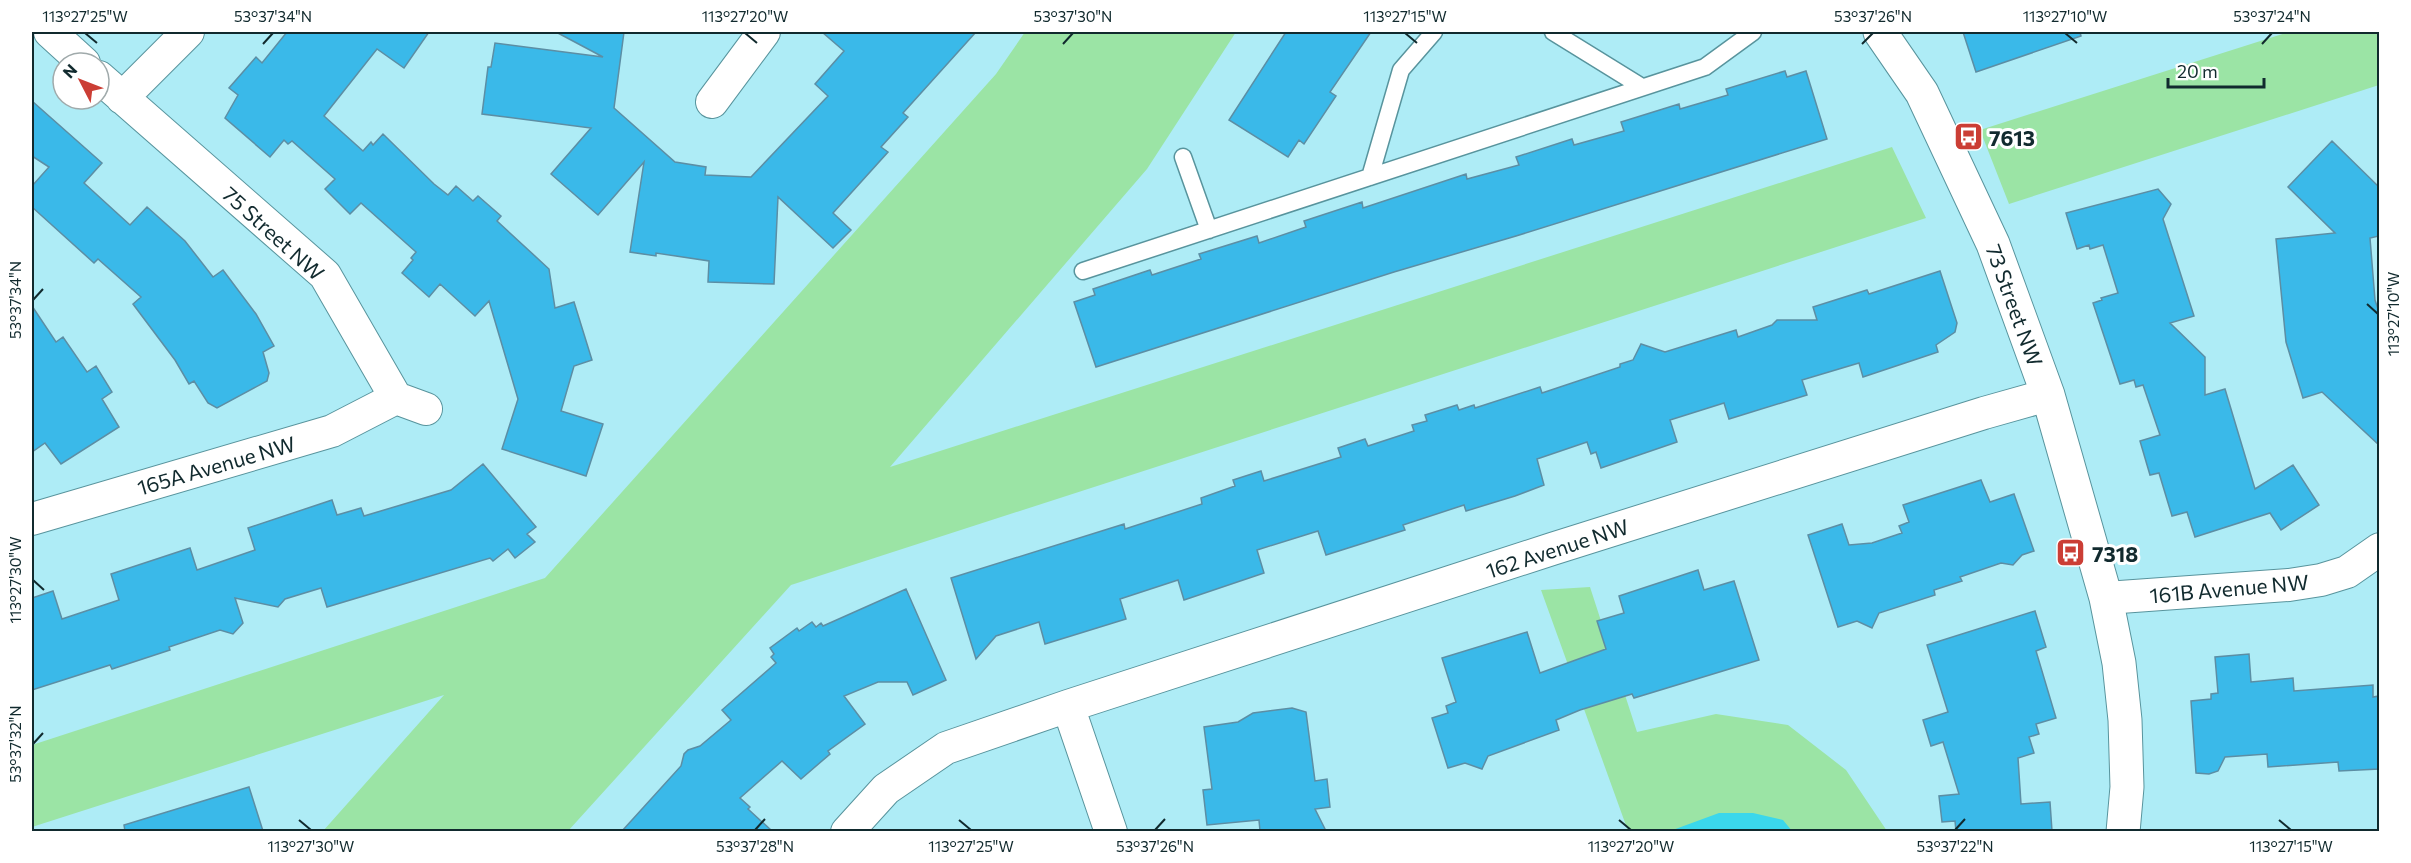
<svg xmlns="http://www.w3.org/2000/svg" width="2411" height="863" font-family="Commissioner,sans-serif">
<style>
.green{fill:#9be4a5}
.water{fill:#3bd7ec}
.building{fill:#3ab9e9;stroke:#5c8ea4;stroke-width:1.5}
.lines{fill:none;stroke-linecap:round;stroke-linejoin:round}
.service-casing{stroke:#58949d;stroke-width:19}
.minor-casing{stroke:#58949d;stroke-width:34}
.tertiary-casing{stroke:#58949d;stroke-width:35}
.service{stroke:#fff;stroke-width:16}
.minor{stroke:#fff;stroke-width:32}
.tertiary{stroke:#fff;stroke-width:33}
.ticks{fill:none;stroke:#112a2e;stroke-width:2}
.labels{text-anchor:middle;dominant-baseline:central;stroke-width:6;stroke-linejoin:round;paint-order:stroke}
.poi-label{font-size:21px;font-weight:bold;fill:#112a2e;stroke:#fff;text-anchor:start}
.street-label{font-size:21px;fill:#112a2e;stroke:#fff}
.neatline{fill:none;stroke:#112a2e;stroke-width:2}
.ticks-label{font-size:15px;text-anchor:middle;fill:#112a2e}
</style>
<rect width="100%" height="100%" fill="#aeecf6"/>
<path class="green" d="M 1025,32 L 1236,32 L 1147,169 L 890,467 L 1892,147 L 1926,218 L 791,585 L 568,831 L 323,831 L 444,695 L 32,827 L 32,745 L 545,578 L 996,74 Z
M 2289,32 L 2379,32 L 2379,85 L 2009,204 L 1980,130 Z
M 1590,587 L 1637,732 L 1716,714 L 1788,725 L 1846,770 L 1887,831 L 1628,831 L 1541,590 Z"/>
<path class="water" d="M 1719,813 L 1753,813 L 1783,820 L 1792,831 L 1670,831 Z"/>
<path class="building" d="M 287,32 L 429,32 L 404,68 L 377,49 L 324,116 L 363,151 L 371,142 L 373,145 L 383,134 L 434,184 L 448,195 L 456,186 L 473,201 L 478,196 L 501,216 L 497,221 L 549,269 L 555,308 L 574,302 L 592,360 L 574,366 L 561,411 L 603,424 L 586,476 L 502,449 L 518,399 L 489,301 L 475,316 L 440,284 L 429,297 L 402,273 L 413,260 L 411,258 L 416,252 L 361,203 L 350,214 L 325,189 L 335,179 L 292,141 L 288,144 L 284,140 L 270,157 L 225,118 L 238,95 L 229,88 L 256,57 L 262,63 Z
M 556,32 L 624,32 L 614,108 L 675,162 L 706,167 L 705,175 L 751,177 L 828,96 L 815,84 L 844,51 L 822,32 L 976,32 L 903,113 L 908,117 L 881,147 L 888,152 L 833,213 L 851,230 L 833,248 L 778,197 L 774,284 L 708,282 L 709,261 L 656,253 L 656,256 L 630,252 L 644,162 L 598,215 L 551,174 L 591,128 L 482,114 L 488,67 L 491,67 L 495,43 L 603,57 Z
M 1286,32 L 1371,32 L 1330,92 L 1336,96 L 1304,144 L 1299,140 L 1288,157 L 1229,120 Z
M 1963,32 L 2080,32 L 2081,36 L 1976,72 Z
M 1785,71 L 1787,77 L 1806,71 L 1827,139 L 1516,236 L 1394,272 L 1096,367 L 1074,302 L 1095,295 L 1093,289 L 1150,270 L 1152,275 L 1201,259 L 1199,254 L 1257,236 L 1259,243 L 1306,227 L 1304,221 L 1362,202 L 1363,208 L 1466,174 L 1467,179 L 1519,165 L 1516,157 L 1572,139 L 1574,145 L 1624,131 L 1621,122 L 1679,104 L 1680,109 L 1728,95 L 1726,89 Z
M 32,101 L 102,163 L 84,183 L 130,225 L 147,207 L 185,241 L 213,277 L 223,270 L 256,314 L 274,346 L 263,352 L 269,373 L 267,381 L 217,408 L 208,403 L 194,381 L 189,384 L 175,360 L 133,304 L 141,297 L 98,259 L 94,263 L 32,207 L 32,186 L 49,167 L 32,156 Z
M 2332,141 L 2379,187 L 2379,236 L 2370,238 L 2375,300 L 2379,312 L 2379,445 L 2322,392 L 2303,398 L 2286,342 L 2276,239 L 2335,233 L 2288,187 Z
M 2158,189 L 2171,204 L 2163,219 L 2194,316 L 2170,323 L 2205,357 L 2205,395 L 2225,389 L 2255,489 L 2293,465 L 2319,505 L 2281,530 L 2270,513 L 2195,537 L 2187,512 L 2172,516 L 2159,473 L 2150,475 L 2140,441 L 2160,435 L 2143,385 L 2136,387 L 2134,380 L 2120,384 L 2093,303 L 2102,300 L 2101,298 L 2118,293 L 2103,245 L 2090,249 L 2089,245 L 2077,249 L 2066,213 Z
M 1940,271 L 1957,323 L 1955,332 L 1936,345 L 1938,352 L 1863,377 L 1859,363 L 1802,380 L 1807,395 L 1729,419 L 1724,403 L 1670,420 L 1677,442 L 1601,468 L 1596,452 L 1591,454 L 1587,442 L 1537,459 L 1544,485 L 1515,496 L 1466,511 L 1464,505 L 1403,525 L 1405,530 L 1326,555 L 1318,531 L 1257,550 L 1264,573 L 1184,600 L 1178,580 L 1120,599 L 1126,619 L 1045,644 L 1039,622 L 996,636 L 976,659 L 951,578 L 1124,524 L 1125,529 L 1202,504 L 1201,498 L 1235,486 L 1233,480 L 1261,471 L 1264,481 L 1341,457 L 1338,448 L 1365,439 L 1368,446 L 1414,431 L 1412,425 L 1427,421 L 1425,415 L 1457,405 L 1459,410 L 1474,405 L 1475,408 L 1540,387 L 1542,393 L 1620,367 L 1620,364 L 1633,360 L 1641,344 L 1665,352 L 1736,330 L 1738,337 L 1772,325 L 1777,320 L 1817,320 L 1813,307 L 1867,290 L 1869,294 Z
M 32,306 L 56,342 L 63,337 L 87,372 L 96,366 L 112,392 L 102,399 L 119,427 L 61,464 L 45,443 L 32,452 Z
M 483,464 L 536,527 L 527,534 L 535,542 L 515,558 L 508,549 L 493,561 L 490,558 L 327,607 L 321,588 L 285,599 L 278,607 L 235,598 L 243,623 L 233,634 L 220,630 L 169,647 L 170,650 L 112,669 L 110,665 L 32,690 L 32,598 L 53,591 L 62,619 L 119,600 L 111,574 L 190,548 L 197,570 L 255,550 L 248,528 L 332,500 L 337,515 L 361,508 L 364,516 L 451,490 Z
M 1981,480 L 1990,502 L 2014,494 L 2034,551 L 2022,555 L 2013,565 L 2001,563 L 1960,577 L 1962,581 L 1934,590 L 1935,595 L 1879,613 L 1872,628 L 1857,621 L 1838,627 L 1808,535 L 1842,524 L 1849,545 L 1872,543 L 1902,533 L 1899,526 L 1909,522 L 1903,505 Z
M 1698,570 L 1704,590 L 1734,581 L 1759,660 L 1634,698 L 1632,694 L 1580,710 L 1556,720 L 1559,730 L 1488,756 L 1482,769 L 1465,763 L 1448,768 L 1432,718 L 1448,713 L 1446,706 L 1456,702 L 1442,658 L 1527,632 L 1540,673 L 1606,649 L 1597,621 L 1624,613 L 1619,596 Z
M 906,589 L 946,680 L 913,695 L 907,682 L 878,682 L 844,696 L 865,724 L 828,751 L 830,754 L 801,779 L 782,761 L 740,798 L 750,807 L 748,809 L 772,831 L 622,831 L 681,766 L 684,754 L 688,750 L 700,746 L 731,720 L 722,710 L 776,663 L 771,657 L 774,654 L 770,648 L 797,628 L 799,631 L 812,622 L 816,627 L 821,623 L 823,626 Z
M 2035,611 L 2046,647 L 2036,651 L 2056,718 L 2036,724 L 2039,734 L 2029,737 L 2034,753 L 2018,758 L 2021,804 L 2050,802 L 2052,831 L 1956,831 L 1955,821 L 1942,822 L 1939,796 L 1959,794 L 1943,742 L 1931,746 L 1923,720 L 1948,712 L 1927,645 Z
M 2249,654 L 2251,682 L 2293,678 L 2294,691 L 2373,685 L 2373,697 L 2379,696 L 2379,769 L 2339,771 L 2338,762 L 2268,767 L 2267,754 L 2225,757 L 2218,771 L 2209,774 L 2196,773 L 2191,701 L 2211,699 L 2211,694 L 2218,693 L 2215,657 Z
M 1292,708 L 1306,712 L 1315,781 L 1327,779 L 1330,807 L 1315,809 L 1326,831 L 1260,831 L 1259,820 L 1207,825 L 1203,790 L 1212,789 L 1204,727 L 1238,722 L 1253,713 Z
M 249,787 L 263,831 L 125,831 L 124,825 Z"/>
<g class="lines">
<defs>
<path id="service" d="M 1553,32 L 1642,87
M 1183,157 L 1209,230
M 1370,177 L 1401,70 L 1434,32
M 1083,271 L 1705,67 L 1753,32"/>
<path id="minor" d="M 50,32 L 84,63
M 99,77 L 325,275 L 396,398 L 426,409
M 122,98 L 188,32
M 712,102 L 764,32
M 32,519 L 332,431 L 396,398
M 2106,598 L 2289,585 L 2321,580 L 2347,572 L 2380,549
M 1068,706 L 1111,832
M 847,832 L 886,789 L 946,748 L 1068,706 L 1552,549 L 1984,413 L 2048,395"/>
<path id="tertiary" d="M 1880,32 L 1922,93 L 1993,244 L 2048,395 L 2106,598 L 2119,663 L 2125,720 L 2127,787 L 2123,832"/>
</defs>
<use href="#service" class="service-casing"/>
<use href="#minor" class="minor-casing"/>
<use href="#tertiary" class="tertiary-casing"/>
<use href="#service" class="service"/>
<use href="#minor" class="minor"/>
<use href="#tertiary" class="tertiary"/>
</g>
<path class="ticks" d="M 85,33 L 97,43M 745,33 L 757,43M 1405,33 L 1417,43M 2065,33 L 2077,43M 263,44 L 273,33M 1063,44 L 1073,33M 1862,44 L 1873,33M 2262,44 L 2272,33M 33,300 L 43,289M 2367,304 L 2378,314M 33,580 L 44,590M 33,744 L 43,733M 299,820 L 311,830M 959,820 L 971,830M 1619,820 L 1631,830M 2279,820 L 2291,830M 755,830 L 765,819M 1155,830 L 1165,819M 1955,830 L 1965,819"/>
<defs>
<symbol id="bus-square" viewBox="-11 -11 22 22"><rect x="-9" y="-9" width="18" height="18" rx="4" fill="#cb3e35" stroke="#fff"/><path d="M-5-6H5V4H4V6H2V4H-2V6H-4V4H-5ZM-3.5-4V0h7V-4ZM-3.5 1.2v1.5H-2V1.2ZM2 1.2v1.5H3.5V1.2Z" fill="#fff"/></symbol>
</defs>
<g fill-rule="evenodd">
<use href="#bus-square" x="1952" y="120" width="33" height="33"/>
<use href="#bus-square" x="2054" y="536" width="33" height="33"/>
</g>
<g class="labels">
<g class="poi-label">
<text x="1989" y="137">7613</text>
<text x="2092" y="553">7318</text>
</g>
<g class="street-label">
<text transform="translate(274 233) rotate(42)">75 Street NW</text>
<text transform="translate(2015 305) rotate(70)">73 Street NW</text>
<text transform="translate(216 465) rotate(-16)">165A Avenue NW</text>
<text transform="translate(1557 548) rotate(-18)">162 Avenue NW</text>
<text transform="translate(2229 588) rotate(-5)">161B Avenue NW</text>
</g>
</g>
<rect width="2411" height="863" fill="none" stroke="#ffffff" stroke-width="66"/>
<g transform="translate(81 81) rotate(312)"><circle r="28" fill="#ffffff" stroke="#a0aaab" stroke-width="1.5"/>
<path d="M0-4.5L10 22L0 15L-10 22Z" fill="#cb3e35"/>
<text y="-9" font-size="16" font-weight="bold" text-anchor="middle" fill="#112a2e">N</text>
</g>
<path d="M2168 78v9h96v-9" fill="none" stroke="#112a2e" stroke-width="3"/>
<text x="2177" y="78" font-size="18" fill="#112a2e" stroke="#ffffff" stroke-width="4.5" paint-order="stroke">20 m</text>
<rect x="33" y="33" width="2345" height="797" class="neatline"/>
<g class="ticks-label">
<text x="85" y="22">113°27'25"W</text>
<text x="273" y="22">53°37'34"N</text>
<text x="745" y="22">113°27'20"W</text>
<text x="1073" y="22">53°37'30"N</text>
<text x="1405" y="22">113°27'15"W</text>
<text x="1873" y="22">53°37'26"N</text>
<text x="2065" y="22">113°27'10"W</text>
<text x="2272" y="22">53°37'24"N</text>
<text transform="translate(16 300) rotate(-90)" y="5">53°37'34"N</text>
<text transform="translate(2394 314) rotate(-90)" y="5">113°27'10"W</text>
<text transform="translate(16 580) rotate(-90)" y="5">113°27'30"W</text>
<text transform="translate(16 744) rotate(-90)" y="5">53°37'32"N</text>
<text x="311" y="852">113°27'30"W</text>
<text x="755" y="852">53°37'28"N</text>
<text x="971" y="852">113°27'25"W</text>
<text x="1155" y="852">53°37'26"N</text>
<text x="1631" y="852">113°27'20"W</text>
<text x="1955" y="852">53°37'22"N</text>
<text x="2291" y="852">113°27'15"W</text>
</g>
</svg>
